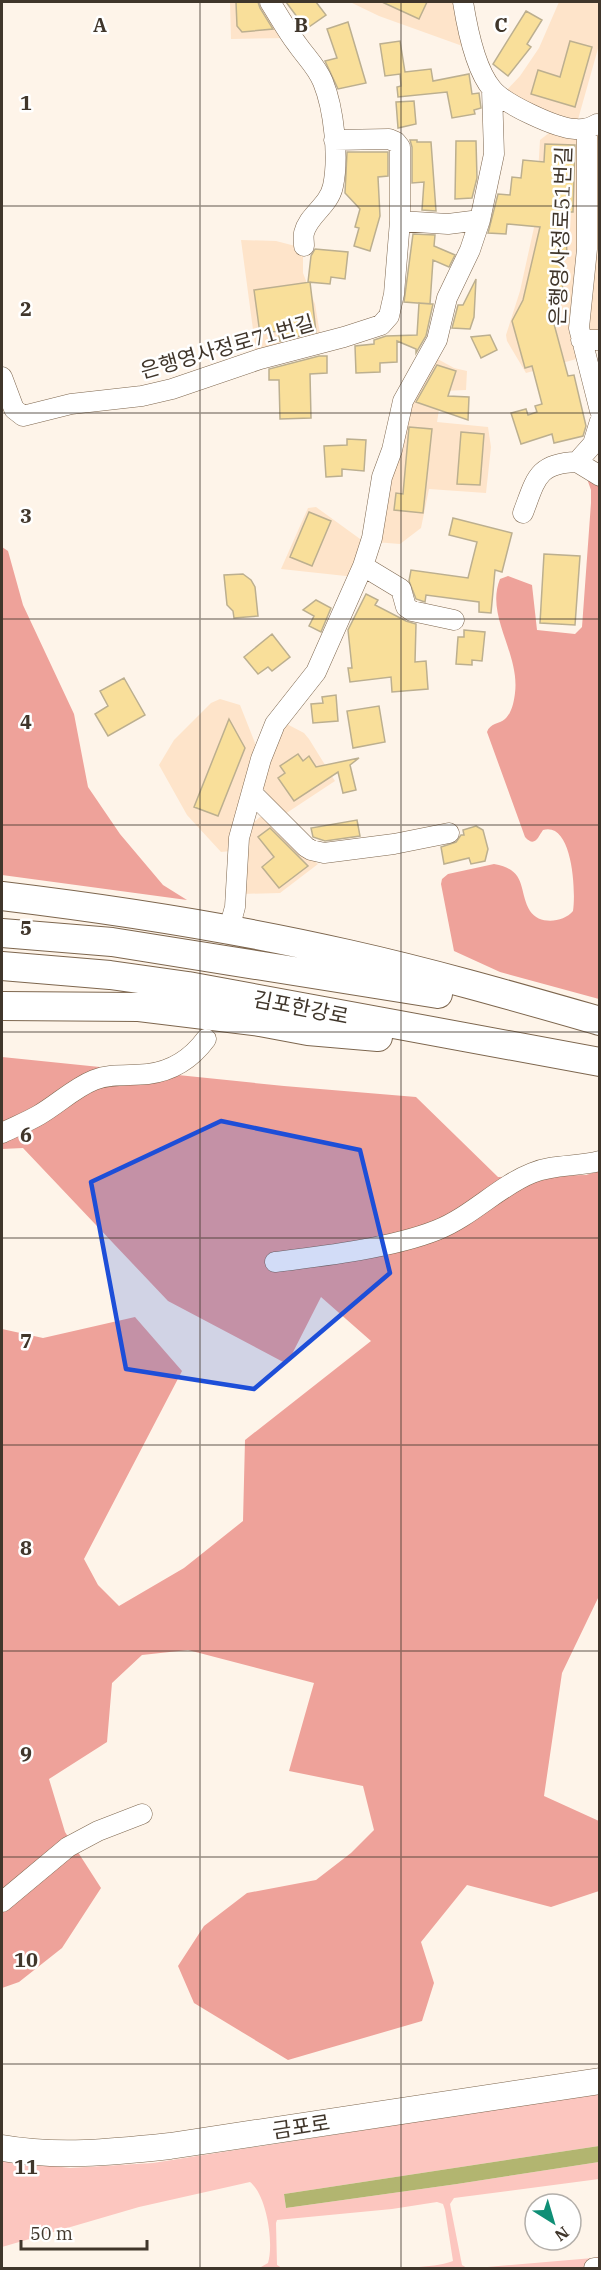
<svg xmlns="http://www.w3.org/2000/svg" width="601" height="2270" font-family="'IBM Plex Serif','Noto Sans KR',serif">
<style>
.built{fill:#fee4ca}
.green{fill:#fcc6bf}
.forest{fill:#eea29a}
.water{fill:#b2b570}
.building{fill:#f9df9a;stroke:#bcaf8f;stroke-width:1.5}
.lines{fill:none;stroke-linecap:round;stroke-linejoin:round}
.minor-tunnel{stroke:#d8cec3;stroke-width:20;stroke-dasharray:20 10;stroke-linecap:butt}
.minor-casing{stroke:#7d664e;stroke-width:21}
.major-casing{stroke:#7d664e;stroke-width:27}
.highway-casing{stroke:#7d664e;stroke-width:30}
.minor{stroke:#fff;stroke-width:20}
.major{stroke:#fff;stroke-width:26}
.highway{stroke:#fff;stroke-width:28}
.marked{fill:#1d4ed8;fill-opacity:0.2;stroke:#1d4ed8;stroke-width:4.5;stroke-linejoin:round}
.grid{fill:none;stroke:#40362b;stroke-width:1.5;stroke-opacity:0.55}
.labels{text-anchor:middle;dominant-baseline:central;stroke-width:5;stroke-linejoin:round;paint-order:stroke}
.street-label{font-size:21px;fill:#40362b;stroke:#fff}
.grid-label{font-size:20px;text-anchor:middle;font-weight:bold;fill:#40362b;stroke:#fff;stroke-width:5;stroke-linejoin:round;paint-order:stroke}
</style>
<rect width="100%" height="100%" fill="#fef4e9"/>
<path class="built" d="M 230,2 L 266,2 L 289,38 L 231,39 Z
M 350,2 L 458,2 L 468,48 L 379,16 Z
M 559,2 L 599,2 L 599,45 L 577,123 L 557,119 L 504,93 L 520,76 L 539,48 Z
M 554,129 L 580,137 L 580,358 L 526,373 L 507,341 L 506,335 L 520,291 L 535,223 L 540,140 Z
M 599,131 L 599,336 L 586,335 L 596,135 Z
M 241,240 L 276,241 L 303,248 L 303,273 L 315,304 L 321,340 L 256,352 Z
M 434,357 L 454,368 L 467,371 L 466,390 L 442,391 L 437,422 L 488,427 L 491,447 L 486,493 L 429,489 L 421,528 L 400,544 L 375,542 L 404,423 Z
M 316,507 L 367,544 L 355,577 L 281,569 L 308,508 Z
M 220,699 L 240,705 L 259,753 L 231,851 L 221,852 L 187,815 L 159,765 L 174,740 L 211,703 Z
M 283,722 L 304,733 L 309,739 L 335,781 L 285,814 L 261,786 Z
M 265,816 L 318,864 L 280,893 L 241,894 L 245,844 L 253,823 L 260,817 Z"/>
<path class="green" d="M 599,2093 L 599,2146 L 284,2194 L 286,2208 L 457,2184 L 599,2162 L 599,2179 L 454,2198 L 450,2204 L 462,2265 L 467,2268 L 343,2268 C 368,2268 432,2270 453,2261 L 445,2210 L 443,2204 L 437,2202 L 392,2209 L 277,2220 L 276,2223 L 277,2265 L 282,2268 L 306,2268 L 159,2268 L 261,2267 L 268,2263 C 274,2244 267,2195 250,2182 L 139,2207 L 2,2247 L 2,2160 L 70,2168 L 153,2163 Z
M 599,2257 L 599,2268 L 476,2268 L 593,2258 Z"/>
<path class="forest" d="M 584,470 L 600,480 L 599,999 L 500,972 L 454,951 L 441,884 L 442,879 L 448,874 L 494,864 C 528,870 518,891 530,911 C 539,925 563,923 573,911 C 576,893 573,821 543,830 C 538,837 535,848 525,837 L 487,732 C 490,723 499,724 505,719 C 512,713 514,701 515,693 C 520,653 485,616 500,579 L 508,576 L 532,585 L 537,630 L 575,634 L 582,627 L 591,503 L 591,490 Z
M 2,547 L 8,551 L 23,605 L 74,714 L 88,787 L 120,834 L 163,885 L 187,900 L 2,875 Z
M 2,1057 L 284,1086 L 416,1097 L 498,1177 L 586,1175 L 599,1171 L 599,1596 L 562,1673 L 544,1796 L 599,1821 L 599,1891 L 551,1907 L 467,1885 L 421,1942 L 434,1983 L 422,2021 L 288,2060 L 194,2003 L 178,1966 L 204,1926 L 247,1893 L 316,1880 L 351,1853 L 374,1830 L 363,1786 L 289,1771 L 314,1683 L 188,1650 L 142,1655 L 112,1683 L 107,1742 L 49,1779 L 65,1832 L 101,1888 L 62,1948 L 19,1982 L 2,1988 L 2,1329 L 43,1338 L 135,1317 L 182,1371 L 84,1559 L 98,1585 L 119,1606 L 184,1568 L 243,1521 L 245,1440 L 371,1341 L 321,1297 L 287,1364 L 168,1301 L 23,1148 L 2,1149 Z"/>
<path class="water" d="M 599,2146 L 599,2162 L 457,2184 L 286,2208 L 284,2194 Z"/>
<path class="building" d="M 236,2 L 258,2 L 260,8 L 273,29 L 242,32 L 237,26 Z
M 286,2 L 316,2 L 326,15 L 306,29 Z
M 382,2 L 427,2 L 419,19 Z
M 526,11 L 542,20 L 527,44 L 531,47 L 508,76 L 493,64 Z
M 348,22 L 366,83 L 338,89 L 325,61 L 337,58 L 327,29 Z
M 400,41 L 405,72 L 431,69 L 433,81 L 469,74 L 472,94 L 479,93 L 481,108 L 474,110 L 475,114 L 452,118 L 447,92 L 398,97 L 397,87 L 401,86 L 400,74 L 385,76 L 380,44 Z
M 570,41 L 592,47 L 575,107 L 531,94 L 538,70 L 560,77 Z
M 414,101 L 416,124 L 398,128 L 396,102 Z
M 410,140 L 417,140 L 417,142 L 431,142 L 436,211 L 422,210 L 424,182 L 412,183 L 412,147 Z
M 456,141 L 476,141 L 477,178 L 472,198 L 455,199 Z
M 545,144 L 575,145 L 573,212 L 565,212 L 567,256 L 561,256 L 563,298 L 547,298 L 568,376 L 574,375 L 586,426 L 583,436 L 554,443 L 552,434 L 521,444 L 511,413 L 526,409 L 528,415 L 537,412 L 535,406 L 542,404 L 532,366 L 525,368 L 512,321 L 523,300 L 540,227 L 507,224 L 506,234 L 488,233 L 498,194 L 510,195 L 512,177 L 521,178 L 523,160 L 544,162 Z
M 347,152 L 388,152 L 388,176 L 378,177 L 380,216 L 370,251 L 354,246 L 359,228 L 355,227 L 360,209 L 345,193 Z
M 413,234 L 435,235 L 434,246 L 455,255 L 449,267 L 433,260 L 430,304 L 404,302 Z
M 315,249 L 348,252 L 345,279 L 331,277 L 330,284 L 308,282 L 311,256 Z
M 476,279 L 474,317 L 470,329 L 452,328 L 458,305 L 463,305 Z
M 310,282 L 316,332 L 280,341 L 278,331 L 260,334 L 254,290 Z
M 419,303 L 433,304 L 426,336 L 416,353 L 416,349 L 397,341 L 397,362 L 380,363 L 380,372 L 356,373 L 355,346 L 374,344 L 374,340 L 386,336 L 417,335 Z
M 490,335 L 497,350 L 481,358 L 471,337 Z
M 319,356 L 327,356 L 327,373 L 310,374 L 311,418 L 280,419 L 279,380 L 269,380 L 269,369 Z
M 437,365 L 456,371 L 448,396 L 469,397 L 468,420 L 416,402 Z
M 409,427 L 432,429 L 423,513 L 394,510 L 396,493 L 403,494 Z
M 461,432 L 484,434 L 480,485 L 457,484 Z
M 347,439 L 366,440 L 364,471 L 342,469 L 342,476 L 326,477 L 324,446 L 347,445 Z
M 309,512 L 331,521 L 312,566 L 290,557 Z
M 453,518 L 512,533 L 502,572 L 495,570 L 491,613 L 479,612 L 479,602 L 426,595 L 425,602 L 416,599 L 409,581 L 411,570 L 468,578 L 477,542 L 449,535 Z
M 544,554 L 580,556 L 575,625 L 540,623 Z
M 243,574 L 251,580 L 255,587 L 258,616 L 234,618 L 233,611 L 227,605 L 224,575 Z
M 366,594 L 378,600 L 375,605 L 406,621 L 416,624 L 415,662 L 426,661 L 428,689 L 392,692 L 391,677 L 350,682 L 348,668 L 352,668 L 348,630 Z
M 316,600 L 331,608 L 321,632 L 309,626 L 314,616 L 303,610 Z
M 464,630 L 485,632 L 482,661 L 472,660 L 472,665 L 456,664 L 458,637 L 464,637 Z
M 272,634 L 290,657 L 272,671 L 268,667 L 258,674 L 244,657 Z
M 124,678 L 145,715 L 108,736 L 95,714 L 108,706 L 100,691 Z
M 336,695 L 338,721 L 313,723 L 311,704 L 323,703 L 322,697 Z
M 379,706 L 385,742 L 353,748 L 347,711 Z
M 229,719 L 245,748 L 218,816 L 194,807 Z
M 298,754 L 303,761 L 309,756 L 316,767 L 359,758 L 350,765 L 356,790 L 343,793 L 338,772 L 294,801 L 278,778 L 285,773 L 280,766 Z
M 357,820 L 360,836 L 325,841 L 313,837 L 311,828 Z
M 476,826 L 483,830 L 488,849 L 485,861 L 471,864 L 469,858 L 444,864 L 441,847 L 456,842 L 461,835 L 464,835 L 463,830 Z
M 270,828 L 308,866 L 279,888 L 262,867 L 274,857 L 258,837 Z"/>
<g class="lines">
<path class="minor-tunnel" d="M 213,1003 L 232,918"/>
<defs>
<path id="minor" d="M 270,2 C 279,16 287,31 297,44 C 306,57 317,67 323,82 C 334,109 339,157 333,186 C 329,206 308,215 304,233 C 303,237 304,242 304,246
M 463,2 C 467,27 475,69 492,89 C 504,104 556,128 575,129 C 583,130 590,128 597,124
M 587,129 L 587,249 L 579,328 L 600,411
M 400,221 L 448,224 L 480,220
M 581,340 L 600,340
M 2,377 L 14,409 L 23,416 L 71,404 L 142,396 L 172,389 L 260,359 L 344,337 L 381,325 L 389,316 L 394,294 L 400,221 L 400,147 L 396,142 L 389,139 L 334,140
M 577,462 L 600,476
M 523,513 C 536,479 537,463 577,462 L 593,444 L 600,421
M 363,566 L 401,589 L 406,607 L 412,611 L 454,620
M 252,793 L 306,847 L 311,850 L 324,853 L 394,844 L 449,833
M 232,918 L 235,907 L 239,838 L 261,759 L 275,724 L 316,672 L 363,566 L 372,538 L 382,477 L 392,450 L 403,401 L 437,340 L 447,298 L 470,250 L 480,220 L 494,154 L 492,90
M 2,1133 C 14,1127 27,1122 39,1115 C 58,1104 74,1088 94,1080 C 112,1073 129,1076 148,1074 C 172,1071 192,1058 206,1039
M 275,1262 C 324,1256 392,1248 437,1230 C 472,1216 499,1186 532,1173 C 554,1164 577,1167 600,1161
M 2,1902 L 68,1847 L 98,1831 L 142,1814
M 594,2268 L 600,2268"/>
<path id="major" d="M 2,2148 C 58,2158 113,2152 170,2146 L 600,2081"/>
<path id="highway" d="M 2,896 C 118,910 234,928 348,954 C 433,973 516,997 600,1021
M 2,933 L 112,942 L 438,994
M 2,966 L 110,975 L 188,986 L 600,1062
M 2,1006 L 139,1007 L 260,1022 L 308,1031 L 378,1037"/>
</defs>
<use href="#minor" class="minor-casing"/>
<use href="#major" class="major-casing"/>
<use href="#highway" class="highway-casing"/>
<use href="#minor" class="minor"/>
<use href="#major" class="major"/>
<use href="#highway" class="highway"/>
</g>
<path class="marked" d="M 221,1121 L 360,1150 L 390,1273 L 254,1389 L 126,1369 L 91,1182 Z"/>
<path class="grid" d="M 200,2 L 200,2268M 401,2 L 401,2268M 2,206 L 600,206M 2,413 L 600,413M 2,619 L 600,619M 2,825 L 600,825M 2,1032 L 600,1032M 2,1238 L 600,1238M 2,1445 L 600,1445M 2,1651 L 600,1651M 2,1857 L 600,1857M 2,2064 L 600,2064"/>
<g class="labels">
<g class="street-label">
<text transform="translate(560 236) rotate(-88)">은행영사정로51번길</text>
<text transform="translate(227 346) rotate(-16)">은행영사정로71번길</text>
<text transform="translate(301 1007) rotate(11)">김포한강로</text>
<text transform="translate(301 2126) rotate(-9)">금포로</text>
</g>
</g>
<g class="grid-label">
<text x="100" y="32">A</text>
<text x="301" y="32">B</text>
<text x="501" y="32">C</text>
<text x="26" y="110">1</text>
<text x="26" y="316">2</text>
<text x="26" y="523">3</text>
<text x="26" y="729">4</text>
<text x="26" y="935">5</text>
<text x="26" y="1142">6</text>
<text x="26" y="1348">7</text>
<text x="26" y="1555">8</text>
<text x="26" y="1761">9</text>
<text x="26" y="1967">10</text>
<text x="26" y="2174">11</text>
</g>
<rect width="601" height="2270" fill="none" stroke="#40362b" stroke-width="6"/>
<g transform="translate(553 2222) rotate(143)"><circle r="28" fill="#ffffff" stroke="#b3afaa" stroke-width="1.5"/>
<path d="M0-4.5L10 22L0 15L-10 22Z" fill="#0f8f76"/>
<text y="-9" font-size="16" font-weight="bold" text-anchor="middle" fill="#40362b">N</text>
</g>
<path d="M21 2240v9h126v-9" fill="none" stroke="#40362b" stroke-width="3"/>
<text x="30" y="2240" font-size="18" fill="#40362b" stroke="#ffffff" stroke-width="4.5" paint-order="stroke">50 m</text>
</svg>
